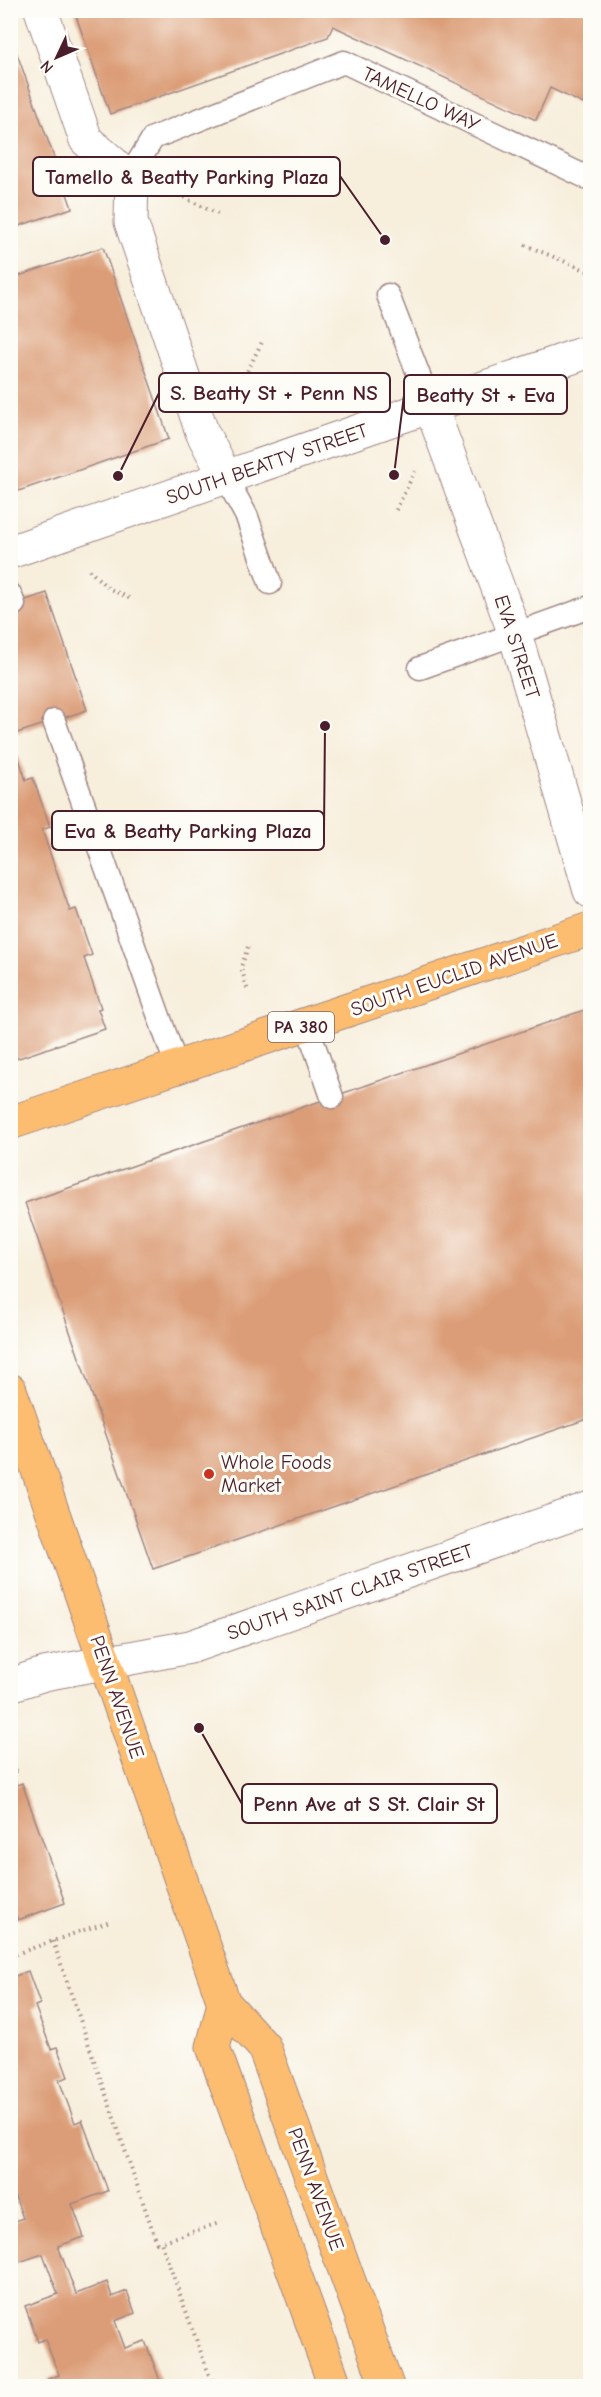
<svg xmlns="http://www.w3.org/2000/svg" width="601" height="2397" font-family="'Comic Neue',sans-serif">
<style>
.building{fill:#db9d77}
.lines{fill:none;stroke-linecap:round;stroke-linejoin:round}
.lane-casing{stroke:#a08683;stroke-width:25}
.street-casing{stroke:#a08683;stroke-width:35}
.primary-casing{stroke:#a08683;stroke-width:35}
.path{stroke:#a08683;stroke-width:4;stroke-dasharray:1.5 4.5;stroke-linecap:butt}
.lane{stroke:#fff;stroke-width:22}
.street{stroke:#fff;stroke-width:33}
.primary{stroke:#fcbd6f;stroke-width:33}
.poi-dot{fill:#c8321e;stroke:#fdfcf7;stroke-width:2}
.labels{text-anchor:middle;dominant-baseline:central;stroke-width:6;stroke-linejoin:round;paint-order:stroke}
.shield{fill:#fdfcf7;stroke:#806168;stroke-width:1.5}
.shield-label{font-size:18px;font-weight:bold;fill:#4a1f2b}
.street-label{font-size:20px;fill:#4a1f2b;stroke:#fdfcf7}
.poi-label{font-size:20px;fill:#4a1f2b;stroke:#fdfcf7;text-anchor:start}
.leader{fill:none;stroke:#4a1f2b;stroke-width:2}
.callout-dot{fill:#4a1f2b;stroke:#fdfcf7;stroke-width:2}
.callout{fill:#fdfcf7;stroke:#4a1f2b;stroke-width:2}
.callout-label{font-size:21px;text-anchor:middle;font-weight:bold;fill:#4a1f2b}
</style>
<rect width="100%" height="100%" fill="#fdfcf7"/>
<filter id="ink" filterUnits="userSpaceOnUse"><feTurbulence type="fractalNoise" baseFrequency=".0167" numOctaves="2"/><feDisplacementMap in="SourceGraphic" scale="12" xChannelSelector="R" yChannelSelector="G"/><feConvolveMatrix kernelMatrix="1 2 1 2 8 2 1 2 1" color-interpolation-filters="sRGB"/></filter>
<filter id="wash" filterUnits="userSpaceOnUse"><feTurbulence type="fractalNoise" baseFrequency=".008" numOctaves="4" result="noise"/><feDisplacementMap in="SourceGraphic" scale="24" xChannelSelector="R" yChannelSelector="G"/><feGaussianBlur stdDeviation="1.35" result="paint"/><feColorMatrix in="noise" values="0 0 0 0 0 0 0 0 0 0 0 0 0 0 0 0 0 1.4 0 .05"/><feComposite in="paint" operator="in"/></filter>
<g filter="url(#wash)">
<rect width="100%" height="100%" fill="#f7eedb"/>
<g id="blocks">
<path class="building" d="M 74,10 L 590,10 L 590,107 L 550,88 L 536,120 L 333,26 L 328,37 L 110,114 Z
M 10,34 L 72,208 L 10,229 Z
M 103,247 L 169,439 L 10,494 L 10,279 Z
M 47,593 L 87,710 L 11,735 L 26,780 L 33,778 L 50,827 L 42,830 L 70,911 L 76,909 L 92,955 L 84,958 L 101,1008 L 98,1009 L 105,1029 L 10,1061 L 10,605 Z
M 590,1008 L 590,1418 L 153,1569 L 25,1203 Z
M 11,1755 L 17,1772 L 12,1773 L 17,1785 L 22,1783 L 65,1903 L 18,1920 L 17,1917 L 10,1919 Z
M 28,1971 L 40,2004 L 35,2006 L 51,2049 L 57,2047 L 68,2077 L 59,2080 L 75,2123 L 82,2120 L 108,2191 L 72,2204 L 84,2237 L 58,2246 L 76,2294 L 107,2282 L 112,2297 L 127,2291 L 135,2313 L 115,2321 L 125,2348 L 145,2341 L 162,2386 L 51,2386 L 48,2379 L 59,2375 L 45,2339 L 38,2342 L 25,2306 L 58,2294 L 43,2254 L 10,2265 L 10,2223 L 23,2218 L 10,2183 L 10,1978 Z"/>
</g>
</g>
<g filter="url(#ink)">
<use href="#blocks" fill-opacity="0" stroke="#a08683" stroke-width="1.5"/>
<g class="lines">
<defs>
<path id="lane" d="M 132,172 L 153,138 L 344,62 L 590,179
M 388,295 L 431,407
M 226,478 L 247,517 L 270,583
M 10,594 L 14,604
M 420,668 L 590,607
M 54,721 L 177,1067
M 307,1025 L 332,1097"/>
<path id="street" d="M 41,10 L 86,140 L 113,163
M 132,172 L 131,222 L 202,432 L 226,478
M 431,407 L 515,634 L 590,891
M 10,552 L 590,351
M 10,1685 L 44,1674 L 190,1647 L 590,1508"/>
<path id="primary" d="M 10,1123 L 590,929
M 10,1390 L 224,2003 L 264,2047 L 387,2386
M 224,2003 L 213,2047 L 335,2386"/>
</defs>
<use href="#lane" class="lane-casing"/>
<use href="#street" class="street-casing"/>
<use href="#primary" class="primary-casing"/>
<path class="path" d="M 168,190 L 218,214
M 525,245 L 590,272
M 231,403 L 263,340
M 396,510 L 415,471
M 89,570 L 108,588 L 133,600
M 248,947 L 241,967 L 248,991
M 53,1941 L 157,2243 L 161,2242
M 10,1956 L 110,1921
M 213,2386 L 161,2242 L 219,2223"/>
<use href="#lane" class="lane"/>
<use href="#street" class="street"/>
<use href="#primary" class="primary"/>
</g>
</g>
<circle class="poi-dot" cx="209" cy="1474" r="6"/>
<g class="labels">
<rect class="shield" x="268" y="1012" width="66" height="30" rx="4.5"/>
<g class="shield-label">
<text x="301" y="1027">PA 380</text>
</g>
<g class="street-label">
<text transform="translate(421 99) rotate(25)">TAMELLO WAY</text>
<text transform="translate(267 464) rotate(-19)">SOUTH BEATTY STREET</text>
<text transform="translate(517 647) rotate(72)">EVA STREET</text>
<text transform="translate(454 975) rotate(-19)">SOUTH EUCLID AVENUE</text>
<text transform="translate(350 1592) rotate(-19)">SOUTH SAINT CLAIR STREET</text>
<text transform="translate(117 1697) rotate(71)">PENN AVENUE</text>
<text transform="translate(316 2189) rotate(70)">PENN AVENUE</text>
</g>
<g class="poi-label">
<text x="221" y="1462">Whole Foods<tspan x="221" dy="23">Market</tspan></text>
</g>
</g>
<path class="leader" d="M385 240L340 176M118 476L159 393M394 475L404 395M325 726L324 831M199 1728L242 1804"/>
<g class="callout-dot">
<circle cx="385" cy="240" r="6"/>
<circle cx="118" cy="476" r="6"/>
<circle cx="394" cy="475" r="6"/>
<circle cx="325" cy="726" r="6"/>
<circle cx="199" cy="1728" r="6"/>
</g>
<g class="callout">
<rect x="33" y="157" width="307" height="39" rx="6"/>
<rect x="159" y="373" width="231" height="39" rx="6"/>
<rect x="404" y="375" width="163" height="39" rx="6"/>
<rect x="52" y="811" width="272" height="39" rx="6"/>
<rect x="242" y="1784" width="255" height="39" rx="6"/>
</g>
<g class="callout-label">
<text x="187" y="184">Tamello &amp; Beatty Parking Plaza</text>
<text x="274" y="400">S. Beatty St + Penn NS</text>
<text x="486" y="402">Beatty St + Eva</text>
<text x="188" y="838">Eva &amp; Beatty Parking Plaza</text>
<text x="369" y="1811">Penn Ave at S St. Clair St</text>
</g>
<rect width="601" height="2397" fill="none" stroke="#fdfcf7" stroke-width="36"/>
<g transform="translate(57 57) rotate(226)" stroke="#fdfcf7" stroke-width="4.5" paint-order="stroke">
<path d="M0-4.5L10 22L0 15L-10 22Z" fill="#4a1f2b"/>
<text y="-9" font-size="16" font-weight="bold" text-anchor="middle" fill="#4a1f2b">N</text>
</g>
</svg>
